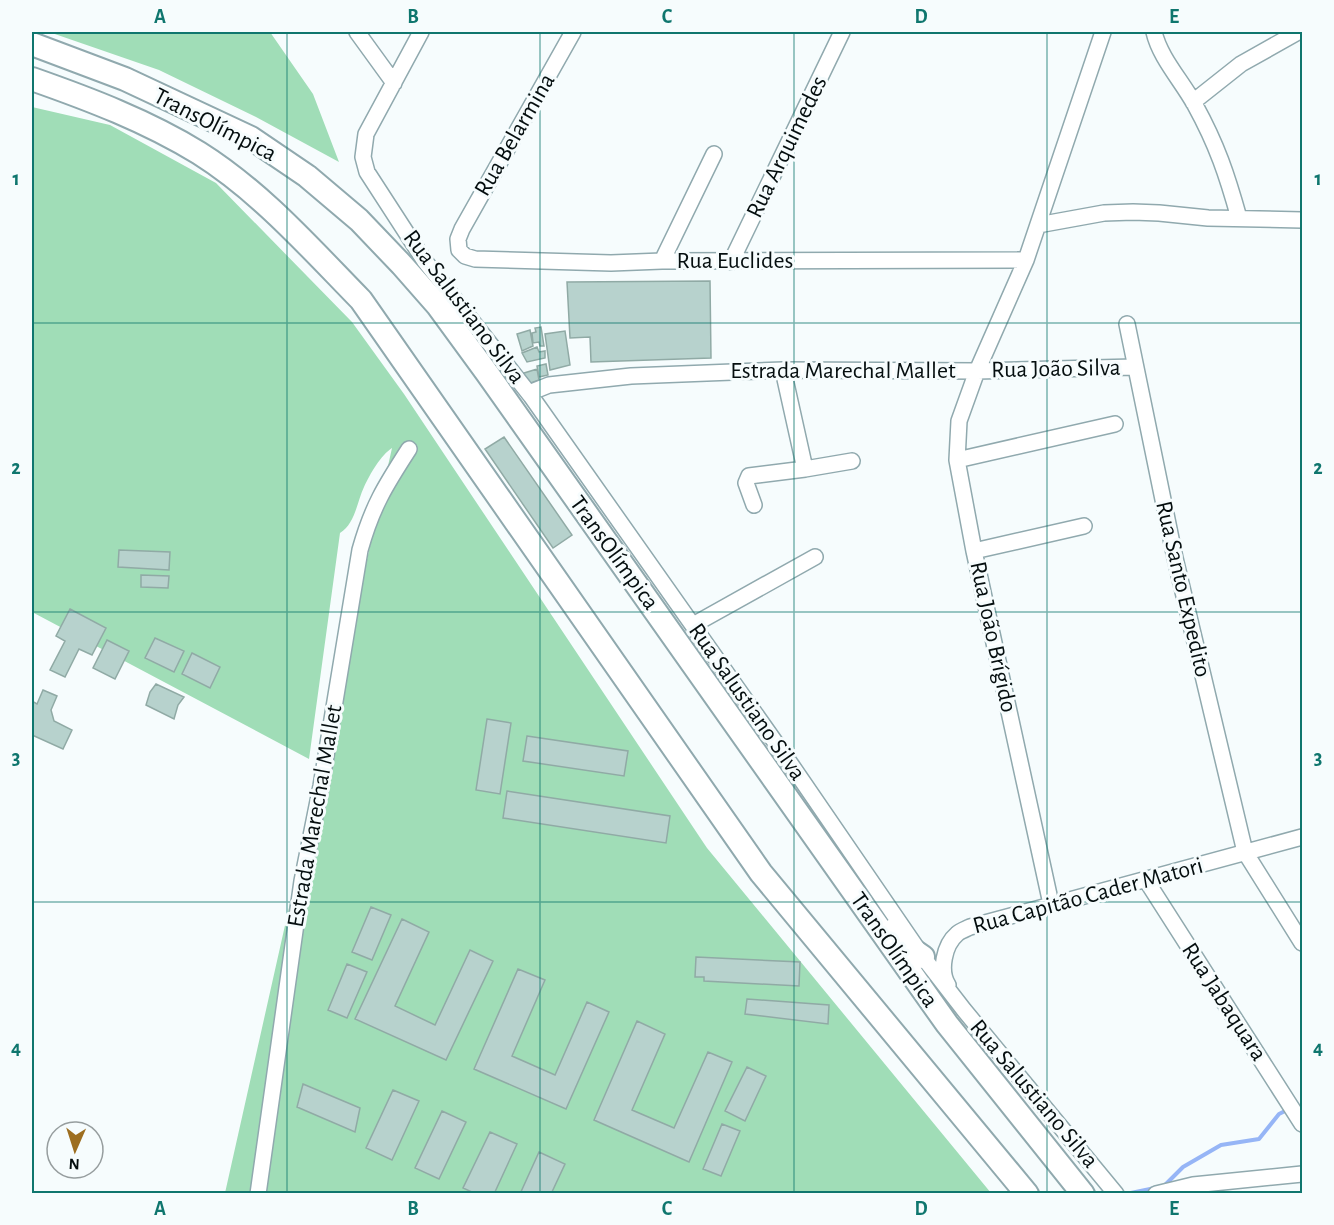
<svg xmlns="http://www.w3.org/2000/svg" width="1334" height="1225" font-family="'Alegreya Sans',sans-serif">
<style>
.green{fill:#a0ddb7}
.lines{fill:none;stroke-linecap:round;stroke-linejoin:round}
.stream{stroke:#96b5f6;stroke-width:4}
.building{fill:#b7d2cd;stroke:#90aaa5;stroke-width:1.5}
.minor-casing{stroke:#90a9ae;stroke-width:18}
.highway-casing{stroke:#90a9ae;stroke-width:26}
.minor{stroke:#fff;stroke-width:15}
.highway{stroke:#fff;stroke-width:22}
.grid{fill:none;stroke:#0f766e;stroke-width:1.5;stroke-opacity:0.55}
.labels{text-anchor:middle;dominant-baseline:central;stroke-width:6;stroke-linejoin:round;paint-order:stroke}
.street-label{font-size:24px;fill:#050e0f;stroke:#f6fcfd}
.neatline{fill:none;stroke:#0f766e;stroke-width:2}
.grid-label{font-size:20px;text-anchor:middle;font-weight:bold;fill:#0f766e}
</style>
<rect width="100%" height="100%" fill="#f6fcfd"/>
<path class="green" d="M 49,32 L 270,32 L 313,94 L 339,162 L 256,117 L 159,70 Z
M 32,107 L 110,125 L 216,183 L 352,322 L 404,394 L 707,848 L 991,1193 L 225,1193 L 392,448 C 381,455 370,474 364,487 C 357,502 355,524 340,533 L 309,759 L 32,612 Z"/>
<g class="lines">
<path class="stream" d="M 1165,1185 L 1183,1167 L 1221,1145 L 1259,1139 L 1279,1114 L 1289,1109
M 1126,1194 L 1155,1188"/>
</g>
<path class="building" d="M 710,281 L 711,358 L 591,362 L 590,337 L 570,338 L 567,282 Z
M 541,327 L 544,346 L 540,346 L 539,342 L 533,343 L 532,333 L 536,332 L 535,328 Z
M 530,330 L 533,346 L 522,351 L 517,334 Z
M 565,331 L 570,365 L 550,370 L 545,334 Z
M 537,347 L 539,352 L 545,351 L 545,358 L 527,362 L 522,353 Z
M 546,364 L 548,375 L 539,377 L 537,366 Z
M 537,369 L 539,380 L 528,384 L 521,374 Z
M 504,437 L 572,535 L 553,548 L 485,449 Z
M 119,550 L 170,552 L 169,570 L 118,567 Z
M 141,575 L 169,576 L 168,588 L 141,587 Z
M 70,609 L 106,628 L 92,655 L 79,649 L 65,677 L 50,670 L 65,641 L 56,636 Z
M 155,638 L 184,651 L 174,672 L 145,658 Z
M 107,640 L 129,651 L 115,679 L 93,668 Z
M 192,653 L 220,667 L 210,688 L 182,674 Z
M 156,684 L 184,697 L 178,705 L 174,719 L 146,705 L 150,692 Z
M 43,690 L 57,696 L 51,710 L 54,721 L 72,730 L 63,749 L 32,735 L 32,701 L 37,704 Z
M 487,719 L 511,723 L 500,794 L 476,790 Z
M 527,736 L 628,751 L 624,776 L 523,761 Z
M 507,791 L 670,816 L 666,843 L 503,818 Z
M 371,907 L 391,915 L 372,960 L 352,952 Z
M 402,919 L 429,932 L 395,1006 L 435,1025 L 470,950 L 493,961 L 446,1060 L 355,1019 Z
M 696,957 L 800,962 L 799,986 L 704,981 L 704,977 L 695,977 Z
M 347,964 L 367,972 L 347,1018 L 328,1010 Z
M 518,969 L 545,980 L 512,1056 L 555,1075 L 587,1002 L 609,1012 L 566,1109 L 474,1069 Z
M 747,999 L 829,1005 L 828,1024 L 745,1014 Z
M 637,1021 L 665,1034 L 632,1110 L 674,1128 L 708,1052 L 732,1062 L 689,1162 L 594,1120 Z
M 747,1067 L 766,1076 L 745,1121 L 725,1111 Z
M 303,1084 L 360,1108 L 355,1132 L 297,1107 Z
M 393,1090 L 419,1101 L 392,1160 L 366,1148 Z
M 442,1111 L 466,1122 L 439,1179 L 415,1168 Z
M 722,1124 L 740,1131 L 721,1176 L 703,1169 Z
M 490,1132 L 517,1144 L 494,1194 L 476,1194 L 463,1188 Z
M 539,1152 L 565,1164 L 551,1194 L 520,1194 Z"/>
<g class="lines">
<defs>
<path id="minor" d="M 357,32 L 394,83
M 421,32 L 366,134 L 363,157 L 367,172 L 424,260 L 531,396 L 792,766 L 923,957 L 964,1010 L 1116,1194
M 573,32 L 462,229 L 458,239 L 459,250 L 465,256 L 475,259 L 611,263 L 662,261 L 1026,260
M 1154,32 C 1160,58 1182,81 1195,105 C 1217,145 1227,175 1239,218
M 1193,102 L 1241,64 L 1298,32
M 1038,225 L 1104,213 L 1133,212 L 1159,213 L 1208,218 L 1302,220
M 662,261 L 714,154
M 731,262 L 842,32
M 1127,324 L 1175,558 L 1245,852 L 1302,943
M 783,370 L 805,469 L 852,461
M 531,396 L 534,391 L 549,385 L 631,376 L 783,370 L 977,371 L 1134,367
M 957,460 L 1115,424
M 754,505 L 746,483 L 749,476 L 805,469
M 974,551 L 1084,526
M 693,625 L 815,557
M 1146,880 L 1302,1124
M 1051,904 L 974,551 L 957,460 L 959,421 L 977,371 L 1026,260 L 1103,32
M 948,985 C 939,971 944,945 957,934 C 960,931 966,929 970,927 L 1302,837
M 258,1194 L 302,881 L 321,786 L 360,550 C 372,507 385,486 409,449
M 1156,1194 L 1193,1185 L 1302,1174"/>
<path id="highway" d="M 32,44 L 125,79 L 251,138 L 307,176 L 359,220 L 402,265 L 438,306 L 487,373 L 947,1024 L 1083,1194
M 32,79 C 89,99 147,121 199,153 C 261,192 310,248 361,300 L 761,873 L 1027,1194
M 895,929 L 910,948 L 923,957"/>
</defs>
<use href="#minor" class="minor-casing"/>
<use href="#highway" class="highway-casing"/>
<use href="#minor" class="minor"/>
<use href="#highway" class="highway"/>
</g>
<path class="grid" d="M 287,32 L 287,1194M 540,32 L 540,1194M 794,32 L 794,1194M 1047,32 L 1047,1194M 32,323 L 1302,323M 32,612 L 1302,612M 32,902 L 1302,902"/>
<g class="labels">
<g class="street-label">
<text transform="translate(215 125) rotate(27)">TransOlímpica</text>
<text transform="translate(515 135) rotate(-60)">Rua Belarmina</text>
<text transform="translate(787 147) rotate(-64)">Rua Arquimedes</text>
<text x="735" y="261">Rua Euclides</text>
<text transform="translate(464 307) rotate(53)">Rua Salustiano Silva</text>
<text transform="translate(1056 369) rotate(-1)">Rua João Silva</text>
<text x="843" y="371">Estrada Marechal Mallet</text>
<text transform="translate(614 553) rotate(54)">TransOlímpica</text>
<text transform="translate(1183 589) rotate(77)">Rua Santo Expedito</text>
<text transform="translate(993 637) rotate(78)">Rua João Brígido</text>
<text transform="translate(747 702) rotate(55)">Rua Salustiano Silva</text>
<text transform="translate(315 816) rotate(-80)">Estrada Marechal Mallet</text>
<text transform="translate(1088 896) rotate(-15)">Rua Capitão Cader Matori</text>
<text transform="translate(894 950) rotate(55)">TransOlímpica</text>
<text transform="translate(1224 1002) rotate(57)">Rua Jabaquara</text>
<text transform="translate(1034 1094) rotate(50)">Rua Salustiano Silva</text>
</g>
</g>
<rect width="1334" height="1225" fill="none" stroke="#f6fcfd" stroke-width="66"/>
<g transform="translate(75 1150) rotate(183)"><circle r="28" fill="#f6fcfd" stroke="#969d9e" stroke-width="1.5"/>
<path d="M0-4.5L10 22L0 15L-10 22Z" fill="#9d6e20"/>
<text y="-9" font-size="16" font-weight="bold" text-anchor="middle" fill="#050e0f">N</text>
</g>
<rect x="33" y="33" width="1268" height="1159" class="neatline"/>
<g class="grid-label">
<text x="160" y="23">A</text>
<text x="413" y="23">B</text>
<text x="667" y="23">C</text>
<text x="921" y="23">D</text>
<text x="1174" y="23">E</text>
<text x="16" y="185">1</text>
<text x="1318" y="185">1</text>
<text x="16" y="474">2</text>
<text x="1318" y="474">2</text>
<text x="16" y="764">3</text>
<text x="1318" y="764">3</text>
<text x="16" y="1054">4</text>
<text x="1318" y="1054">4</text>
<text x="160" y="1215">A</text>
<text x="413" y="1215">B</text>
<text x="667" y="1215">C</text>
<text x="921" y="1215">D</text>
<text x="1174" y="1215">E</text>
</g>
</svg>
